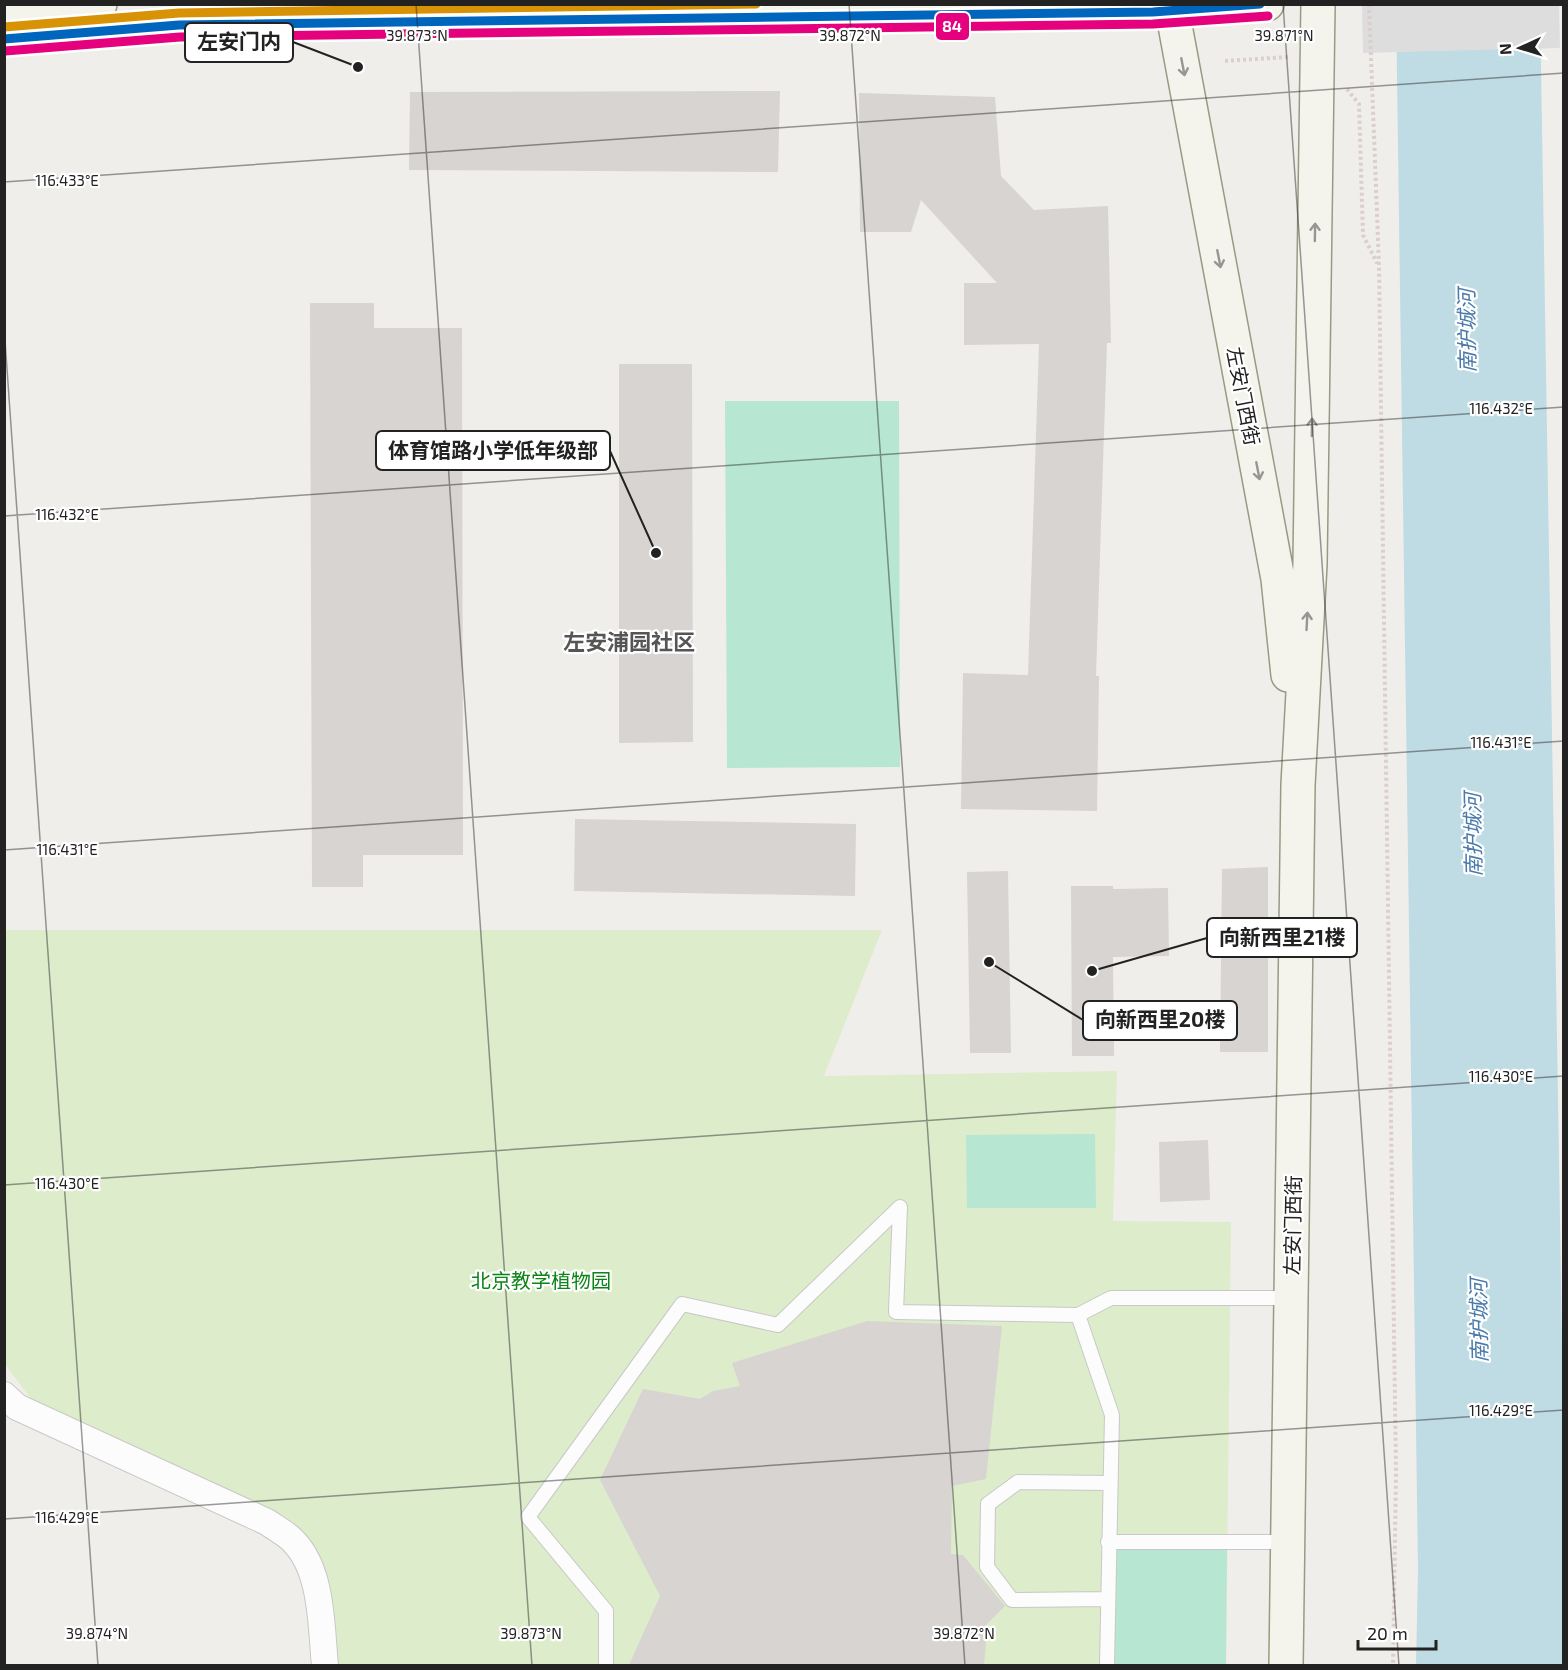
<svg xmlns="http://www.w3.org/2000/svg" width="1568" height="1670" font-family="'Exo 2','Noto Sans SC',sans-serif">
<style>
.grass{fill:#ddeccb}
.pitch{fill:#b7e6d2}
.water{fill:#bfdbe3}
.pier{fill:#dedddd}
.building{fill:#d7d4d2}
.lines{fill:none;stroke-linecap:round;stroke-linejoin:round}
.lane-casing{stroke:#c9c8c7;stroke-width:16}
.street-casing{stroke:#c9c8c7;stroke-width:28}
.secondary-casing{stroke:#999a82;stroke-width:36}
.path{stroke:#dccecd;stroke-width:4;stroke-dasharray:3 3;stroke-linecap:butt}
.lane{stroke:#fdfcfc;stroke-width:14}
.street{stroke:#fdfcfc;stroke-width:26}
.secondary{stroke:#f4f4ed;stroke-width:33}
.bus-1-casing{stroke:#fff;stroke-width:14}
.bus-2-casing{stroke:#fff;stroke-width:14}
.bus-3-casing{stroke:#fff;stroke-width:14}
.bus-1{stroke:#0065bd;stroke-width:9}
.bus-2{stroke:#e5007d;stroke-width:9}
.bus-3{stroke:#d79205;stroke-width:9}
.oneway{stroke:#969692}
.ticks{fill:none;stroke:#222;stroke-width:1.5;stroke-opacity:0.45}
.labels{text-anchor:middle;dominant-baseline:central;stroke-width:4.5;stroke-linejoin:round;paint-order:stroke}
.street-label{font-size:20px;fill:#222;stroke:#fff}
.park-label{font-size:20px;fill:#0c8416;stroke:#fff}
.water-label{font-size:21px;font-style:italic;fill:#4a7aab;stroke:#fff}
.quarter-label{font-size:22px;font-weight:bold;fill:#555;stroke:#fff}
.ticks-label{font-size:15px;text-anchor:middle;fill:#222;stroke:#fff;stroke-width:4.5;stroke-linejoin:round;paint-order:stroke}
.leader{fill:none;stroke:#222;stroke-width:2}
.callout-dot{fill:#222;stroke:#fff;stroke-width:2}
.callout{fill:#fff;stroke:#222;stroke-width:2}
.callout-label{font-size:21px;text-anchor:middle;font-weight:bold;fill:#222}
.line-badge{stroke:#fff;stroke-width:2}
.badge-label{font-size:16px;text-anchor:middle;font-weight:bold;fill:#fff}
</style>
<rect width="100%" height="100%" fill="#f0eeeb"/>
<path class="grass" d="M 5,930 L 882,930 L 824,1076 L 1117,1071 L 1113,1221 L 1231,1222 L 1226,1665 L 318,1665 L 310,1547 L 287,1520 L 31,1399 L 5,1364 Z"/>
<path class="pitch" d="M 725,401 L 899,401 L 900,767 L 727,768 Z
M 1095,1134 L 1096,1208 L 967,1208 L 966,1135 Z
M 1113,1547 L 1227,1548 L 1226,1665 L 1112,1666 Z"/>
<path class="water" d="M 1396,5 L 1540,5 L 1563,1403 L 1562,1665 L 1416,1665 L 1418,1570 Z"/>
<path class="pier" d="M 1362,5 L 1559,5 L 1560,48 L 1363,53 Z"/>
<path class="building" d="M 780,91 L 778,172 L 409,170 L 410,92 Z
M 859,93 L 995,97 L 1001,176 L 1034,210 L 1108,206 L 1111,343 L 1107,343 L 1096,676 L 1099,676 L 1097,811 L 961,809 L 963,673 L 1028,675 L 1039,344 L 964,345 L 964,283 L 997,283 L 921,200 L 911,232 L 860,232 Z
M 310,303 L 374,303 L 374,328 L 462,328 L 463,855 L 363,855 L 363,887 L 312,887 Z
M 619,364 L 692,364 L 693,742 L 619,743 Z
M 575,819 L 856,824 L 855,896 L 574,891 Z
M 1268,867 L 1268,1052 L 1220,1052 L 1222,869 Z
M 1008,871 L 1011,1053 L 970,1053 L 967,872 Z
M 1071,886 L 1113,886 L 1113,889 L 1168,888 L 1169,956 L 1113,957 L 1114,1056 L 1072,1056 Z
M 1208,1140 L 1210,1200 L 1160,1202 L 1159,1142 Z
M 867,1321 L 1002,1326 L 986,1479 L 952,1486 L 951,1554 L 963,1555 L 1005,1606 L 981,1630 L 986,1642 L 984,1665 L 629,1665 L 660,1596 L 600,1480 L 643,1389 L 700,1399 L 713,1391 L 740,1386 L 732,1363 Z"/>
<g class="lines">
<defs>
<path id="lane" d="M 1078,1315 L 1111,1298 L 1291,1298
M 1108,1542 L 1287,1542
M 1108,1599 L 1012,1600 L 987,1567 L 988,1504 L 1018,1482 L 1110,1483
M 606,1666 L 606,1611 L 528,1517 L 682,1304 L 778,1325 L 900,1207 L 896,1312 L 1078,1315 L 1112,1415 L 1107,1666"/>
<path id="street" d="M 4,1395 L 17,1407 L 267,1522 C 274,1527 283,1532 290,1538 C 323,1567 321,1626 325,1666"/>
<path id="secondary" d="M 1171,4 L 1278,579 L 1288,675
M 4,15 L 100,4
M 4,39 L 179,25 L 359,21 L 1153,12 L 1267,4
M 1286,1666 L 1298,785 L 1310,564 L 1318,4"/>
</defs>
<use href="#lane" class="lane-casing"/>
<use href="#street" class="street-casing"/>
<use href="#secondary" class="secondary-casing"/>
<path class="path" d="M 1369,4 L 1379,266 L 1396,1474 L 1393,1666
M 1225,61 L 1288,57
M 1347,89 L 1359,104 L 1363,235 L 1377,263"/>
<use href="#lane" class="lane"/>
<use href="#street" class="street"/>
<use href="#secondary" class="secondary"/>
<defs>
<path id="bus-1" d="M 4,39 L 179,25 L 1153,12 L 1260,4"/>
<path id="bus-2" d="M 5,51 L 180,37 L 1153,24 L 1268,16"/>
<path id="bus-3" d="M 4,27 L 179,13 L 756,4"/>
</defs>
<use href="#bus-1" class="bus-1-casing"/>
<use href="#bus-2" class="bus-2-casing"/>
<use href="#bus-3" class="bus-3-casing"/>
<use href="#bus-1" class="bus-1"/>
<use href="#bus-2" class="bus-2"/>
<use href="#bus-3" class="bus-3"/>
</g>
<defs><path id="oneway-shaft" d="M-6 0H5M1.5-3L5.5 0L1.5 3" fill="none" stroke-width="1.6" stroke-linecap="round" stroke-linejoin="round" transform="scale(1.5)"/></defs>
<g class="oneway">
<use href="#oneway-shaft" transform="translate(1183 67) rotate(79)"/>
<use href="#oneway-shaft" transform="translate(1315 232) rotate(-89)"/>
<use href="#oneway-shaft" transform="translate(1219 259) rotate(79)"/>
<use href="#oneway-shaft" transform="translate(1312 427) rotate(-89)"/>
<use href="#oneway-shaft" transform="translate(1258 471) rotate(79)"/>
<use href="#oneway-shaft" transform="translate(1307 621) rotate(-87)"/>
</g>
<path class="ticks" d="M 416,4 L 532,1666M 849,4 L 965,1666M 1283,4 L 1399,1666M 4,182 L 1564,73M 4,326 L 98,1666M 4,516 L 1564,407M 4,850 L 1564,741M 4,1185 L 1564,1076M 4,1519 L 1564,1410"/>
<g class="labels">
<g class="street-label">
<text transform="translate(1244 396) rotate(79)">左安门西街</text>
<text transform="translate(1292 1225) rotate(-89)">左安门西街</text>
</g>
<g class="park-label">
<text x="541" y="1280">北京教学植物园</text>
</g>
<g class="water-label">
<text transform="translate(1466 331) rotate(-91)">南护城河</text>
<text transform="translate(1472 835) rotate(-91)">南护城河</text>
<text transform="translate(1478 1321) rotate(-91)">南护城河</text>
</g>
<g class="quarter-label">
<text x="629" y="641">左安浦园社区</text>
</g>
</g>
<g class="ticks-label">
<text x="417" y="41">39.873°N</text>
<text x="850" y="41">39.872°N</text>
<text x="1284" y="41">39.871°N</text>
<text x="67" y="186">116.433°E</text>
<text x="1501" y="414">116.432°E</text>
<text x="67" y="520">116.432°E</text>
<text x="1501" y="748">116.431°E</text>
<text x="67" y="855">116.431°E</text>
<text x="1501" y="1082">116.430°E</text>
<text x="67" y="1189">116.430°E</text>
<text x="1501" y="1416">116.429°E</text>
<text x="67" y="1523">116.429°E</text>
<text x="97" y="1639">39.874°N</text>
<text x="531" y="1639">39.873°N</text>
<text x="964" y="1639">39.872°N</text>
</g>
<path class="leader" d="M358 67L293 42M656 553L610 451M1092 971L1207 938M989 962L1083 1020"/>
<g class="callout-dot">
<circle cx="358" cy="67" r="6"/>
<circle cx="656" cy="553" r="6"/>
<circle cx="1092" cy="971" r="6"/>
<circle cx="989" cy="962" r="6"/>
</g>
<g class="callout">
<rect x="185" y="23" width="108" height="39" rx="6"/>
<rect x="376" y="431" width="234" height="39" rx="6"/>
<rect x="1207" y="918" width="150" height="39" rx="6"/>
<rect x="1083" y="1001" width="154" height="39" rx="6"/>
</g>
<g class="callout-label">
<text x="239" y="49">左安门内</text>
<text x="493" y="458">体育馆路小学低年级部</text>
<text x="1282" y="945">向新西里21楼</text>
<text x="1160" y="1027">向新西里20楼</text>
</g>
<rect class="line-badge" x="935" y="12" width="35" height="29" rx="6" fill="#e5007d"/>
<g class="badge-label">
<text x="952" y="32">84</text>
</g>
<rect width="1568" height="1670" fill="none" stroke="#222222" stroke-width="12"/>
<g transform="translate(1520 48) rotate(266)" stroke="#ffffff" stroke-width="4.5" paint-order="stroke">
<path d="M0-4.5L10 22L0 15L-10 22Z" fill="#222222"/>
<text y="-9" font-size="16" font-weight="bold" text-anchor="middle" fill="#222222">N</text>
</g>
<path d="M1358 1640v9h78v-9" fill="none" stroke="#222222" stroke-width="3"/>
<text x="1367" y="1640" font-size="18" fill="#222222" stroke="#ffffff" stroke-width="4.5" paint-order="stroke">20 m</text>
</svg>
